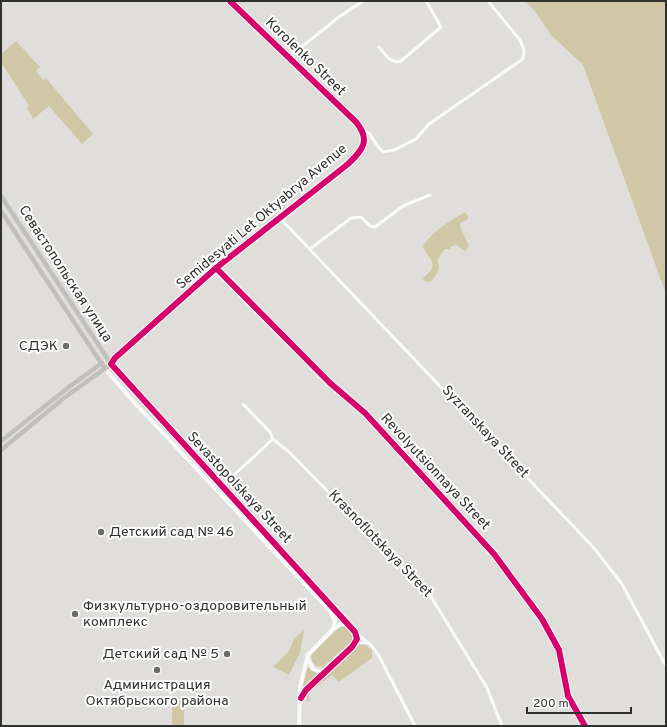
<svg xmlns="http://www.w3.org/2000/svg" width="667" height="727" font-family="Overpass,sans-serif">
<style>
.green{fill:#d0c7a7}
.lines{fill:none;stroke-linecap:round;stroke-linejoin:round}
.minor{stroke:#fafafa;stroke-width:3}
.tertiary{stroke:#fafafa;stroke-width:4}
.secondary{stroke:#c0bfbd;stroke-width:4.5}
.cycleway-casing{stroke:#fff;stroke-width:8}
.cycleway{stroke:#d6006c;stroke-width:6}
.poi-dot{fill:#6d6d6b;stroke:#fff;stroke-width:1.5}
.labels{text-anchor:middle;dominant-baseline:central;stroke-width:4;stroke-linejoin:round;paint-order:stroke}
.street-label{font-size:14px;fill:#30302e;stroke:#fff}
.poi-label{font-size:14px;fill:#30302e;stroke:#fff;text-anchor:end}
</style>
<rect width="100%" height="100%" fill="#dfdedb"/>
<path class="green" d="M 525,1 L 666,1 L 666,294 L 583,65 L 551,35 L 534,10 Z
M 16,41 L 40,67 L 36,71 L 43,80 L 46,78 L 93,134 L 82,144 L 49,106 L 33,119 L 27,108 L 29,106 L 1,62 L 1,54 Z
M 465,212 L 468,216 L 467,220 L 460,223 L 460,226 L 469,246 L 465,251 L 456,245 L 452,246 L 449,249 L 445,249 L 437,260 C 442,269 437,275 430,282 L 424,281 L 423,278 C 442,262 428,261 423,246 C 434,230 448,222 465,212 Z
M 341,626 C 351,627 356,633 351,642 L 323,667 L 316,666 L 312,661 L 311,654 Z
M 304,630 L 300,653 L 289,675 L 273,667 L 289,651 L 294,639 Z
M 360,644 L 364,644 L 372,650 L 372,658 L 339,682 L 332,675 L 308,693 L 310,701 L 307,702 L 307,693 Z
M 307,667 L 318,674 L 302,691 Z
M 175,700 L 184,702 L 184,726 L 172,726 L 172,702 Z"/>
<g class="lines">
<path class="minor" d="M 379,47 C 386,55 390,64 401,61 L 441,27 L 426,1
M 289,57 L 339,17 L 363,1
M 362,131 L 369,133 L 379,148 L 383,152 L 394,150 L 416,139 L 429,124 L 523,59 L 524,50 L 520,40 L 488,1
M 279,217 L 594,548 L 622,584 L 666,666
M 310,249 L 351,218 L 361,217 L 370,226 L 375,227 L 403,206 L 430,195
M 216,268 L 330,383 L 365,413 L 494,554 L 542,619 L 559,650 L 568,696 L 585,726
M 243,404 L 270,432 L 273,439 L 288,451 L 430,595 L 487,688 L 502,726
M 222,486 L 273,439
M 355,632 L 372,646 L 379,656 L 415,726
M 355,643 L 367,643"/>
<path class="tertiary" d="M 230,1 L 356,122 C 371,140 363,150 348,164 L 216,268 L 115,358 L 111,364 L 355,632 L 357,639 L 352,647 L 306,690 L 301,698
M 105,369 L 132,400 L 330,611 L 335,621 L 333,629
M 308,659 L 313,669 L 321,672 L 326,670
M 299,726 L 300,687 L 308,655 L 333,629 L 341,624 L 349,625"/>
<path class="secondary" d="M 1,196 L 111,364 L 64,398 L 1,450
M 1,211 L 105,369
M 1,441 L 69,387 L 102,363"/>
<defs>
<path id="cycleway" d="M 230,1 L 356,122 C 371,140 363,150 348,164 L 216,268 L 115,358 L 111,364 L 355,632 L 357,639 L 352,647 L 306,690 L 301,698
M 216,268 L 330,383 L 365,413 L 494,554 L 542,619 L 559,650 L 568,696 L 585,726"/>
</defs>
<use href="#cycleway" class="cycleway-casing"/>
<use href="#cycleway" class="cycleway"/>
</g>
<g class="poi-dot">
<circle cx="66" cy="346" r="4"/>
<circle cx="101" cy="532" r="4"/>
<circle cx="75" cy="614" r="4"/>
<circle cx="227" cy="654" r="4"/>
<circle cx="157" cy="670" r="4"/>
</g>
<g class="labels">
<g class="street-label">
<text transform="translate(305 57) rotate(44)">Korolenko Street</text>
<text transform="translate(262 217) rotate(-40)">Semidesyati Let Oktyabrya Avenue</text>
<text transform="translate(65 274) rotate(57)">Севастопольская улица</text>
<text transform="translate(485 432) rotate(47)">Syzranskaya Street</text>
<text transform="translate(435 472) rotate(47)">Revolyutsionnaya Street</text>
<text transform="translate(239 488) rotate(47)">Sevastopolskaya Street</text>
<text transform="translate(380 544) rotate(46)">Krasnoflotskaya Street</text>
</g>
<g class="poi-label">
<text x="58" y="346">СДЭК</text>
<text x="109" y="532" text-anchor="start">Детский сад № 46</text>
<text x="83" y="606" text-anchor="start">Физкультурно-оздоровительный<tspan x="83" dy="16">комплекс</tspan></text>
<text x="219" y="654">Детский сад № 5</text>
<text x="157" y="685" text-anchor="middle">Администрация<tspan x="157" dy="16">Октябрьского района</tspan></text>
</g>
</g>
<rect width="667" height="727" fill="none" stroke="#30302e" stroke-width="4"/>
<path d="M527 707v6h104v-6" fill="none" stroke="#30302e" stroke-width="2"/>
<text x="533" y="707" font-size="12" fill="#30302e" stroke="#ffffff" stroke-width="3" paint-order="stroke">200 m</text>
</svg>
